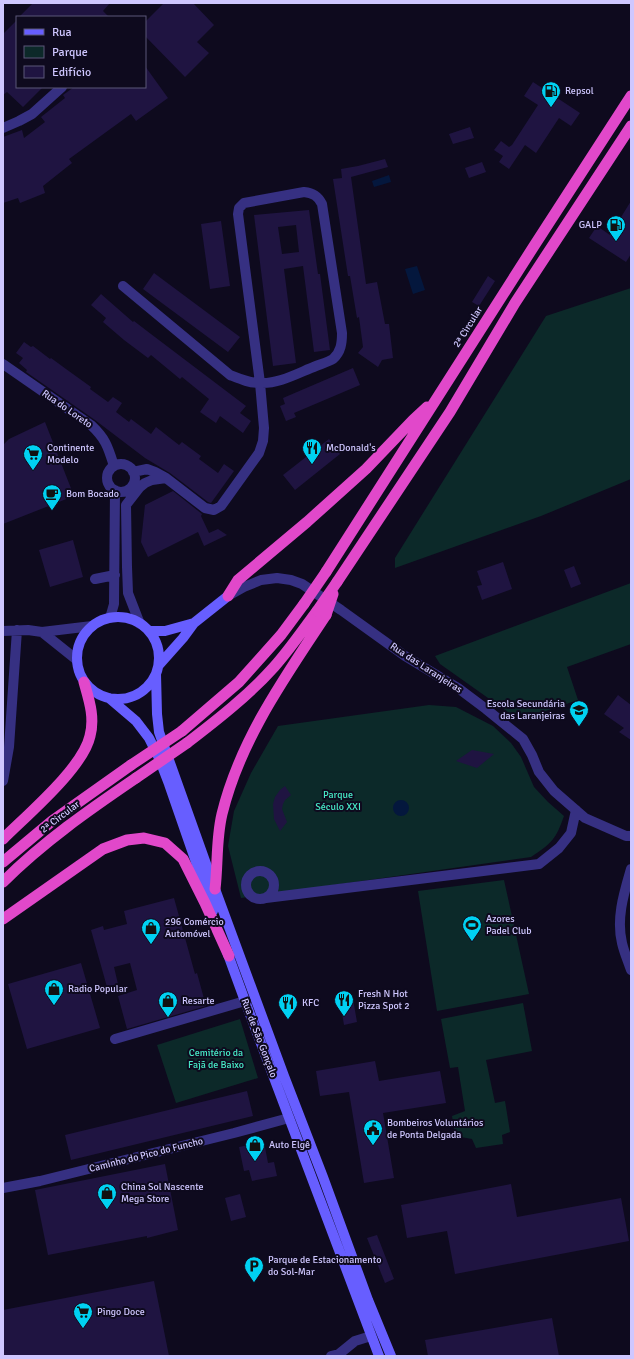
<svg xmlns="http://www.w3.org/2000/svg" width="634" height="1359" font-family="Signika,sans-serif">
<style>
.green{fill:#0c2929}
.water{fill:#04173d}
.building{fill:#1f1441;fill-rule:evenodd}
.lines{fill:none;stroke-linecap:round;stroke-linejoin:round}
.minor{stroke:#363082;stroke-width:10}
.secondary{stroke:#675eff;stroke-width:10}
.trunk{stroke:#e148ca;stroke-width:11}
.trunk-bridge{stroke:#e148ca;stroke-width:11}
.labels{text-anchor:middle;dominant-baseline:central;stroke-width:4;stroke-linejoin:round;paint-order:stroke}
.poi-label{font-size:10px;fill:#cfc7ff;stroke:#0e0a1e;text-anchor:start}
.street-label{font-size:10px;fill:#cfc7ff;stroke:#0e0a1e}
.park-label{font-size:10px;fill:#47eac7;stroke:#0e0a1e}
</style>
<rect width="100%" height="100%" fill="#0e0a1e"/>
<path class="green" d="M 631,288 L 631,479 L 541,516 L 395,568 L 395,558 L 546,316 Z
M 631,583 L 631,644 L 567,667 L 578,700 L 519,720 L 440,664 L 435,656 Z
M 429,705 L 456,707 L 493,726 L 511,743 L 521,757 L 534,787 L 548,802 L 564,816 C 556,839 552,843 531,857 L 241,898 L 228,846 L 234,811 L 251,773 L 278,726 Z
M 504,880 L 529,994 L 437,1011 L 418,891 Z
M 523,1003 L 532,1051 L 486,1060 L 495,1103 L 505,1101 L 510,1132 L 502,1135 L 503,1144 L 476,1148 L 472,1139 L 455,1136 L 452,1116 L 465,1111 L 458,1067 L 450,1068 L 441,1019 Z
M 240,1019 L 258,1078 L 176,1103 L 157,1045 Z"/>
<path class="water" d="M 389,175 L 391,182 L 374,187 L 372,181 Z
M 417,266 L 425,290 L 413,294 L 405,269 Z
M393 808a8 8 0 1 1 16 0a8 8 0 1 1-16 0Z"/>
<path class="building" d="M 33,3 L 110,3 L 103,11 L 109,17 L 19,17 Z
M 164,3 L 193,3 L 214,25 L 197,42 L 209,53 L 185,77 L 145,36 L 145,22 Z
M 17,20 L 17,87 L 43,87 L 23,107 L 7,92 L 3,95 L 3,34 Z
M 145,66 L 168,98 L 136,121 L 131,114 L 69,159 L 72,163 L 43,186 L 45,193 L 20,203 L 18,198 L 3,203 L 3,137 L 22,130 L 24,138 L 45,122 L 41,117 L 65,98 L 63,95 L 74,87 L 145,87 Z
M 533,82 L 580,113 L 571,126 L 559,118 L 536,153 L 525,145 L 509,169 L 499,162 L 503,156 L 494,150 L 501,141 L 509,147 L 512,145 L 538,105 L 524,96 Z
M 470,127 L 474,138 L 453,144 L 449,134 Z
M 385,159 L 388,167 L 351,177 L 366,284 L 377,282 L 385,324 L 389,324 L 393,358 L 382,360 L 378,367 L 358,353 L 363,347 L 359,317 L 357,318 L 350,276 L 348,276 L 333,179 L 342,178 L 341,169 L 358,166 Z
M 482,162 L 486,172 L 469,178 L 465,168 Z
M 631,201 L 631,254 L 626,262 L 589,238 L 597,226 L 610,235 Z
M 309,210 L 318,274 L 320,274 L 330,350 L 314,352 L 303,266 L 284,269 L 296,363 L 273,366 L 254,215 ZM 296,225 L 299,252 L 282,254 L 278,227 Z
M 221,221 L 230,286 L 210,289 L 201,224 Z
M 154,273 L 240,337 L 228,352 L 143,289 Z
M 488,276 L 495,281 L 479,306 L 472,302 Z
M 101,294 L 133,322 L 134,321 L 147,331 L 246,406 L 240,413 L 251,421 L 243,433 L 220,416 L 216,423 L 200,412 L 209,399 L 182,377 L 180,379 L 151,355 L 148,358 L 124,340 L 103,322 L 106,318 L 91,305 Z
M 24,342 L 31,347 L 33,346 L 50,359 L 51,358 L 66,369 L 91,387 L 90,389 L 108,402 L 113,397 L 122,403 L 116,412 L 129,422 L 131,419 L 151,434 L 156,427 L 179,445 L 182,442 L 201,456 L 199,459 L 218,473 L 224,464 L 234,471 L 211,503 L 208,502 L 170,473 L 145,458 L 95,420 L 26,372 L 27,370 L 19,363 L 23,358 L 16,353 Z
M 353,368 L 360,385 L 294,413 L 296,417 L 286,421 L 280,406 L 285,404 L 283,398 Z
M 45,422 L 74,496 L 3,524 L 3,445 L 9,439 Z
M 329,439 L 340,454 L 295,490 L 283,475 Z
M 173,491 L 202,514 L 201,516 L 209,533 L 218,529 L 227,535 L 204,546 L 198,532 L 148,557 L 141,542 L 145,505 Z
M 73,540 L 83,577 L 50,587 L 39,550 Z
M 503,562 L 512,589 L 482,600 L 477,586 L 482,585 L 477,571 Z
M 574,566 L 581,584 L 571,588 L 564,570 Z
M 618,695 L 631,705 L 631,740 L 619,732 L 624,728 L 604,714 Z
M 472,750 L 494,754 L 477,768 L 456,761 Z
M 285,786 L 291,795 L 285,800 L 283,804 L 282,809 L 287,822 L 280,831 L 274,819 L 273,804 L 275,797 L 280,790 Z
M 174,898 L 195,974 L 197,973 L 206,1006 L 127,1029 L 118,996 L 137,990 L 130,963 L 114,967 L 118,984 L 107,987 L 91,930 L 103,926 L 104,930 L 127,924 L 124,911 Z
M 81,963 L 100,1028 L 27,1049 L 8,984 Z
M 353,999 L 357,1022 L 344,1025 L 340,1001 Z
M 375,1061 L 379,1081 L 440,1071 L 446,1103 L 383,1113 L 394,1178 L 364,1183 L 349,1092 L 320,1096 L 316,1071 Z
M 247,1091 L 253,1116 L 71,1160 L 65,1135 Z
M 264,1142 L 268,1163 L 274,1162 L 277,1176 L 252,1181 L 249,1170 L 244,1171 L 239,1147 Z
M 165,1164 L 178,1230 L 147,1238 L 147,1236 L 48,1255 L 35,1190 Z
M 511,1184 L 517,1217 L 621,1198 L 629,1241 L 455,1274 L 447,1231 L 407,1238 L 401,1205 Z
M 240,1194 L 246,1217 L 231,1221 L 225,1198 Z
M 377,1235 L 394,1279 L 385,1283 L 367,1238 Z
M 154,1281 L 169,1356 L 3,1356 L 3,1310 Z
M 552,1318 L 559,1356 L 428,1356 L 425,1340 Z"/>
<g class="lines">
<path class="minor" d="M 3,128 L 19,121 L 32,114 L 62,87
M 123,286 L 230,375 C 240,379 249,383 260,383 C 279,384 298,373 316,366 C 321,364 328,362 333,359 C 341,352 342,343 342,333 L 322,204 C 318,196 313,193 304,192 L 244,203 L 239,208 L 238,214 L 260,383 L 264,428 L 263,441 L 259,453 L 221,506 L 214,510 L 205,508 L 166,478 L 155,472 L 147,469 L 133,472
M 3,364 L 91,425 C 106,439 108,447 114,466
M107 478a14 14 0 1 1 28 0a14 14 0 1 1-28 0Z
M 95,579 L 115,575
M 228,596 L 244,587 L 261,580 L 277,578 L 291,580 L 302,584 L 341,610 L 405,656 L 458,688 L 486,709 L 523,739 L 532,755 L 539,772 L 554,791 L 585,818 L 626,836 L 631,836
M 110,618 L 114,604 L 115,490
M 140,624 L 128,593 L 127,567 L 126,505 L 140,487 L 145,483 L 152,480 L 166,478
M 3,631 L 28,630 L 42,632 L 92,626
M 42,632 L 77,660
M 3,781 L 9,747 L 17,630
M 631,869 C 624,893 616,918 622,943 C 624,952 628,961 631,970
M246 885a14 14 0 1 1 28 0a14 14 0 1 1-28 0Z
M 266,898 L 539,864 L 559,848 L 571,833 L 576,810
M 115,1039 L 245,1001
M 3,1188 L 40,1181 L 234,1133 L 289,1118
M 331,1356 L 339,1354 L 355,1341 L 371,1336"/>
<path class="secondary" d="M77 658a41 41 0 1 1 82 0a41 41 0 1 1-82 0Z
M 149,631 L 165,631 L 194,623
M 159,665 L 183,638 L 194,623 L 228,596
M 156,674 L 157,714 L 159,732 L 215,889 L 284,1076 L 323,1177 L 368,1300 L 391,1356
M 109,698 L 136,721 L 149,738 L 159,758 L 169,784 L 213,911
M 226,949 L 245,1001 L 379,1356"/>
<path class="trunk" d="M 326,572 L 534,246 L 631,96
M 337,582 L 450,412 L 515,303 L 631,126
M 228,596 L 238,580 L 307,522 L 366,469 L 413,420 L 427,407
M 182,731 L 239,682 L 281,635 L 304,604
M 187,743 C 217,720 249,695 274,667 C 290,649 303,630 317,611
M 3,839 C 27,815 83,768 90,736 C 95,717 89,700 84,682
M 3,862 L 52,821 L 131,765
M 3,882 C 43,842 89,810 136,778
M 215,889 C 218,864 216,839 222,814 C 240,740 285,677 326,615
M 3,919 L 103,849 L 127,840 L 144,838 L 165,843 L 183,859 L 205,903 L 229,956"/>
<path class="trunk-bridge" d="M 304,604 L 326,572
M 317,611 L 337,582
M 326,615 L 333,594
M 131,765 L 182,731
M 136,778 L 187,743"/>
</g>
<defs>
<symbol id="fuel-pin" viewBox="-11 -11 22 30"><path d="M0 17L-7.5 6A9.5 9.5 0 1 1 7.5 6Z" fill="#00d1f2" stroke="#0e0a1e"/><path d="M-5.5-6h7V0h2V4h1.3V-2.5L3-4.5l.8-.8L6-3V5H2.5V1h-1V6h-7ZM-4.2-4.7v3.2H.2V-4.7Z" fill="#111"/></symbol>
<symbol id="restaurant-pin" viewBox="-11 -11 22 30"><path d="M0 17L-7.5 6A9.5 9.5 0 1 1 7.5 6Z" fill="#00d1f2" stroke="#0e0a1e"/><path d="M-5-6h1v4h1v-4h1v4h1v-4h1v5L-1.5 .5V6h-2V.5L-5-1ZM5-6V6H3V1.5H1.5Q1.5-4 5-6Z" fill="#111"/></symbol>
<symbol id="supermarket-pin" viewBox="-11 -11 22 30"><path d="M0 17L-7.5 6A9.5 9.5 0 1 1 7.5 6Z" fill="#00d1f2" stroke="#0e0a1e"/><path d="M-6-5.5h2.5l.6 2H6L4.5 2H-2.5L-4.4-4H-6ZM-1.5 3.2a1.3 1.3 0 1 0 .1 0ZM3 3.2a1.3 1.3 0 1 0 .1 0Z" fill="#111"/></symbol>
<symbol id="cafe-pin" viewBox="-11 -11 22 30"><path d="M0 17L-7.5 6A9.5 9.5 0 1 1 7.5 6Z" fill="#00d1f2" stroke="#0e0a1e"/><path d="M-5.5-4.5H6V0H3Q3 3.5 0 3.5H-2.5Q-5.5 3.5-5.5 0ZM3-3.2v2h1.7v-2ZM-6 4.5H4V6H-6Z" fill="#111"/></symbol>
<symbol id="school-pin" viewBox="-11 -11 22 30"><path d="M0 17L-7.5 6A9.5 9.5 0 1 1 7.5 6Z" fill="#00d1f2" stroke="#0e0a1e"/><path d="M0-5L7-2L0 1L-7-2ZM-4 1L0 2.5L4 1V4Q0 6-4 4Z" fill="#111"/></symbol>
<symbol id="stadium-pin" viewBox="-11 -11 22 30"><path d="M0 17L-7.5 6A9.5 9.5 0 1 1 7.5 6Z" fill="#00d1f2" stroke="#0e0a1e"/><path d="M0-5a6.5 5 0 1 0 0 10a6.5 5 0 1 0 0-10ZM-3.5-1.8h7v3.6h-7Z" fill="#111"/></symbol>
<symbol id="shop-pin" viewBox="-11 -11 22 30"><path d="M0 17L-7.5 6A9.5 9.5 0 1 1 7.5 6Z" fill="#00d1f2" stroke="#0e0a1e"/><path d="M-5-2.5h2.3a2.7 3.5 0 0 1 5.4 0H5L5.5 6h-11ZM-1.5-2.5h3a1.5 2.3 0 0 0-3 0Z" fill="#111"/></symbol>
<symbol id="civic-pin" viewBox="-11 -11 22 30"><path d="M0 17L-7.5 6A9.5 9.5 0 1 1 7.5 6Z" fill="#00d1f2" stroke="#0e0a1e"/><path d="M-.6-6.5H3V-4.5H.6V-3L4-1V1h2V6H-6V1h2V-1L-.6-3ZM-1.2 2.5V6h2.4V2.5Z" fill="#111"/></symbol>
<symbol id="parking-pin" viewBox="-11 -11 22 30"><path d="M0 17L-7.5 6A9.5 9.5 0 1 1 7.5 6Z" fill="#00d1f2" stroke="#0e0a1e"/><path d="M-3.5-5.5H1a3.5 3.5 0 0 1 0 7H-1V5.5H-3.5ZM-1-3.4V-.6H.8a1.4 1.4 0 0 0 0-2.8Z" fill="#111"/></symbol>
</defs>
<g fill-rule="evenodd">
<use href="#fuel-pin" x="540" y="80" width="22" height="30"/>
<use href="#fuel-pin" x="605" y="214" width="22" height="30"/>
<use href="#restaurant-pin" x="301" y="437" width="22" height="30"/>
<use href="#supermarket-pin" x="22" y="443" width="22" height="30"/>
<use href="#cafe-pin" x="41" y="483" width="22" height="30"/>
<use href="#school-pin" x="568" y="699" width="22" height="30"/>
<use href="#stadium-pin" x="461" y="914" width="22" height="30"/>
<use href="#shop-pin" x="140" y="917" width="22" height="30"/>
<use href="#shop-pin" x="43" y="978" width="22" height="30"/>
<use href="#restaurant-pin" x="333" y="989" width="22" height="30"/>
<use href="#shop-pin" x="157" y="990" width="22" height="30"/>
<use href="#restaurant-pin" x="277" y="992" width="22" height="30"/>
<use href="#civic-pin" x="362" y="1118" width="22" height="30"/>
<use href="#shop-pin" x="244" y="1134" width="22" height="30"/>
<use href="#shop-pin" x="96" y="1182" width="22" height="30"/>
<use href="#parking-pin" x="243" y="1255" width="22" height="30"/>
<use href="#supermarket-pin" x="72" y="1301" width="22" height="30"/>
</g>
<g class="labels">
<g class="poi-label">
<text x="565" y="91">Repsol</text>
<text x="602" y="225" text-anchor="end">GALP</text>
<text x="47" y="448">Continente<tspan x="47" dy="12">Modelo</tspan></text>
<text x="326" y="448">McDonald's</text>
<text x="66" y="494">Bom Bocado</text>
<text x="565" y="704" text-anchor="end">Escola Secundária<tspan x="565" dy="12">das Laranjeiras</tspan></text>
<text x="486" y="919">Azores<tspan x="486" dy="12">Padel Club</tspan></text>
<text x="165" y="922">296 Comércio<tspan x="165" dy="12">Automóvel</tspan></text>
<text x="68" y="989">Radio Popular</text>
<text x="358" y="994">Fresh N Hot<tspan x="358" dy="12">Pizza Spot 2</tspan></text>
<text x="182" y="1001">Resarte</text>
<text x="302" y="1003">KFC</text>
<text x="387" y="1123">Bombeiros Voluntários<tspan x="387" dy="12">de Ponta Delgada</tspan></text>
<text x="269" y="1145">Auto Elgê</text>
<text x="121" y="1187">China Sol Nascente<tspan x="121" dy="12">Mega Store</tspan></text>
<text x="268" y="1260">Parque de Estacionamento<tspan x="268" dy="12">do Sol-Mar</tspan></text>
<text x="97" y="1312">Pingo Doce</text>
</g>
<g class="street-label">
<text transform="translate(468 327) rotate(-58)">2ª Circular</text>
<text transform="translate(67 409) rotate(35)">Rua do Loreto</text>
<text transform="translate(426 668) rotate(33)">Rua das Laranjeiras</text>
<text transform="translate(60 817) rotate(-37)">2ª Circular</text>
<text transform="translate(259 1038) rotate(69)">Rua de São Gonçalo</text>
<text transform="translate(146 1155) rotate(-14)">Caminho do Pico do Funcho</text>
</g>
<g class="park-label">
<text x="338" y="795">Parque<tspan x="338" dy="12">Século XXI</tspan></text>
<text x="216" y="1053">Cemitério da<tspan x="216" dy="12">Fajã de Baixo</tspan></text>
</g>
</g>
<rect width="634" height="1359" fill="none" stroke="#cfc7ff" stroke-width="8"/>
<rect x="16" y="16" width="130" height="72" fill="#0e0a1e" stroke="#5b5678"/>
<rect x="24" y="29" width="20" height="6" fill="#675eff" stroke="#5b5678"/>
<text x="52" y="36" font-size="12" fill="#cfc7ff">Rua</text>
<rect x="24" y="46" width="20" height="12" fill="#0c2929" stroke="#5b5678"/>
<text x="52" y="56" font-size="12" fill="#cfc7ff">Parque</text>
<rect x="24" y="66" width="20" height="12" fill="#1f1441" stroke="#5b5678"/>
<text x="52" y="76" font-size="12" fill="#cfc7ff">Edifício</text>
</svg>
